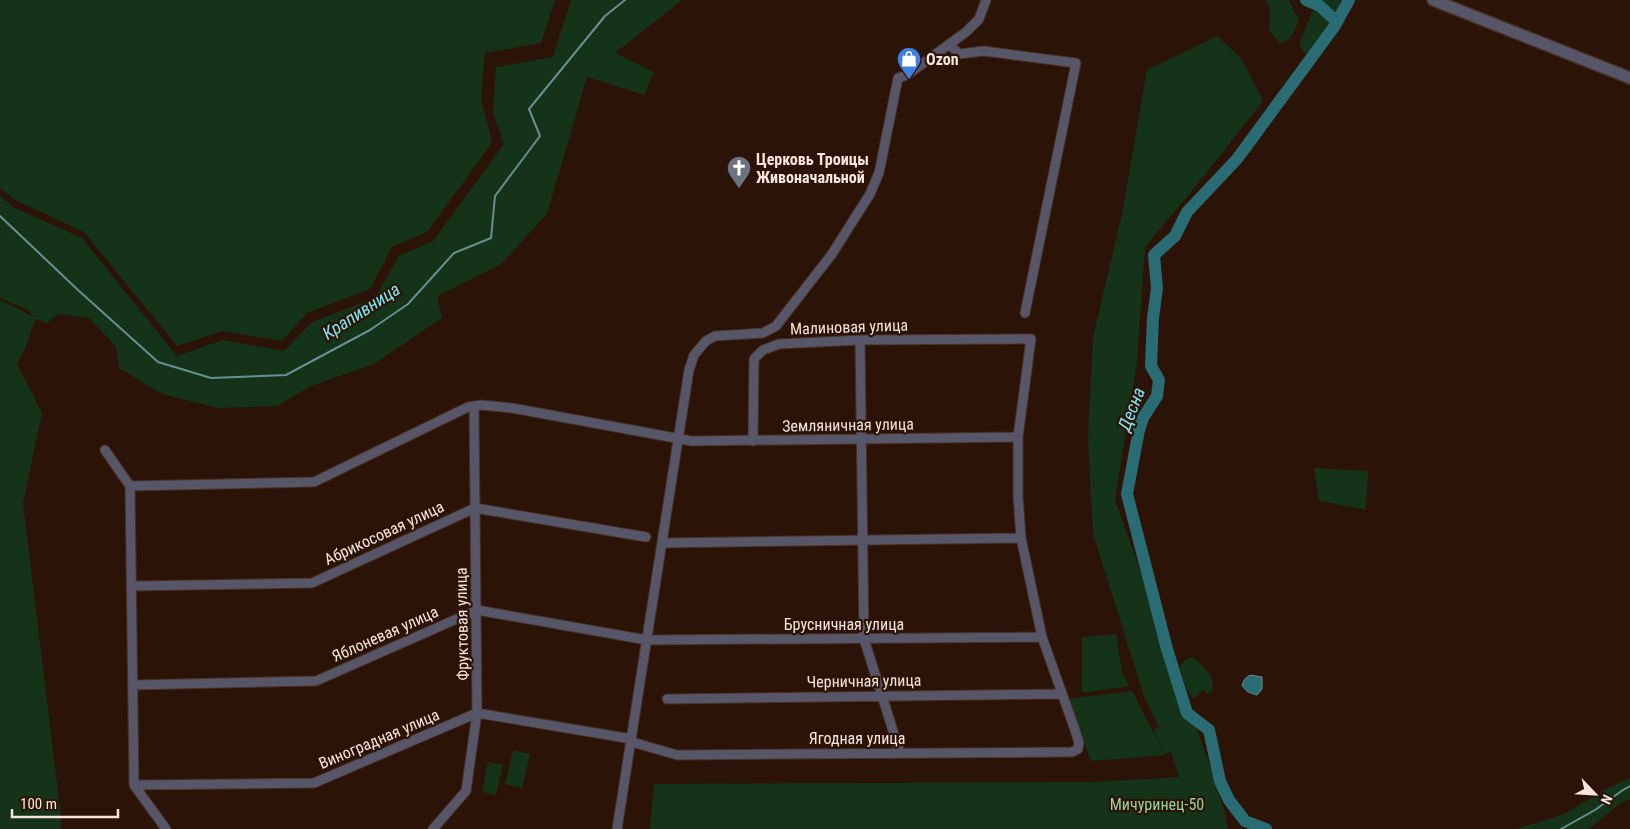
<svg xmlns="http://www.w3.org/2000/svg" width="1630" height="829" font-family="'Roboto Condensed',sans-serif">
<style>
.green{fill:#143318}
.water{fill:#296c73;stroke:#669092}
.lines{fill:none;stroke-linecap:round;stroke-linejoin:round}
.stream{stroke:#669092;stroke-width:2}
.river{stroke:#296c73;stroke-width:12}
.minor-casing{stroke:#483025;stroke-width:11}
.tertiary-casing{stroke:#483025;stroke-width:14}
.minor{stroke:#575568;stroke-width:9}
.tertiary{stroke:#575568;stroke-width:11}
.labels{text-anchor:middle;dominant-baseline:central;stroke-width:4.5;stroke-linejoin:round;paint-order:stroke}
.poi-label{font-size:16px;font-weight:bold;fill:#f6e5dc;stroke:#2c1307;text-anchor:start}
.street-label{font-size:16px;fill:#f6e5dc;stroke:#2c1307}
.park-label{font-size:16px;fill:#97d29b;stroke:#2c1307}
.water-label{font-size:18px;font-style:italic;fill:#7ee5f0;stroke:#2c1307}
</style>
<rect width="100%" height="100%" fill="#2c1307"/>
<path class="green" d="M 0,0 L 555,0 L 541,43 L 485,53 L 481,98 L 492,143 L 427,232 L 392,247 L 370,289 L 307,313 L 282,341 L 222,331 L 177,346 L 84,232 L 15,200 L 0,188 Z
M 571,0 L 682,0 L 615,53 L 654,72 L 644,95 L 587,77 L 547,214 L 500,265 L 437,296 L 442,318 L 374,364 L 311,386 L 277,406 L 218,408 L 162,394 L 119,368 L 116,347 L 89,318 L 58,314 L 47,323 L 35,319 L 27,344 L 17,364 L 42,413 L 23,503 L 60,808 L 61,829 L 0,829 L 0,300 L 34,317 L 28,310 L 0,298 L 0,195 L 13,207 L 82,238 L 177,356 L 223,340 L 284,351 L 312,322 L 375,298 L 399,256 L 433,241 L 504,144 L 493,112 L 496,67 L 553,57 Z
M 1266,0 L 1289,0 L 1299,21 L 1290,39 L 1280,43 L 1269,31 L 1270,10 Z
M 1317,0 L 1341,0 L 1329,28 L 1311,53 L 1304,52 L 1299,45 Z
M 1217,36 L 1241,58 L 1263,101 L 1200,181 L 1145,247 L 1137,362 L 1115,500 L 1209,763 L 1225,813 L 1228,829 L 650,829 L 654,784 L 1094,782 L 1179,777 L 1171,752 L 1165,754 L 1153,730 L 1159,727 L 1145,699 L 1093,534 L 1088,438 L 1093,337 L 1122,214 L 1147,70 Z
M 1314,468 L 1368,471 L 1366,510 L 1319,501 Z
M 1116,634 L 1122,672 L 1129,686 L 1082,693 L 1082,637 Z
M 1192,657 C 1205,667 1213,673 1213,690 L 1207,695 L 1204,690 L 1200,692 L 1194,699 C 1185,690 1183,678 1180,666 L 1185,660 Z
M 1132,691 L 1165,755 L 1091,761 L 1067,699 Z
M 513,750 L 530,754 L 522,788 L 505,784 Z
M 488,762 L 503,765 L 496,795 L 482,792 Z
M 1630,778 L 1630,799 L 1621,803 L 1589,829 L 1516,829 L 1564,814 L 1610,787 Z"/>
<path class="water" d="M 1250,675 L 1262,677 L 1262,689 L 1257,695 C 1250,693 1246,692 1242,685 L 1245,679 Z"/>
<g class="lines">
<path class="stream" d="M 0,216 L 78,290 L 158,362 L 211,378 L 286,375 L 370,330 L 408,304 L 454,253 L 491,238 L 495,196 L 540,136 L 529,109 L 605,16 L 625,0
M 1561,829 L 1595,810 L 1623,790 L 1630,786"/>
<path class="river" d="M 1306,0 L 1320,6 L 1337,22
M 1266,829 L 1245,821 L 1229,800 L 1220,781 L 1209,730 L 1187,713 L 1167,649 L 1127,494 L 1139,430 L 1143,418 L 1157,396 L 1159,380 L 1151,366 L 1153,318 L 1157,288 L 1154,255 L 1175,236 L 1187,212 L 1237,159 L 1334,27 L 1349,0"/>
<defs>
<path id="minor" d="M 949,44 L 959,54 L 984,51 L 1076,63 L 1025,313
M 860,340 L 864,639 L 900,753
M 105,450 L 130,486 L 134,785 L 166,829
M 130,486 L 314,482 L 468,407 L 481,405 L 512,408 L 692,441 L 1018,437
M 662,543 L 1021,538
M 131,586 L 312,583 L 475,508 L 646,537
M 133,685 L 316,681 L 477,610 L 647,640 L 1042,637
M 667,699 L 1062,694
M 632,742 L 677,755 L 1072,752 L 1078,749 L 1079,743 L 1075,730 L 1042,637 L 1021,538 L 1018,496 L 1018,437 L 1031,339 L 860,340 L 779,344 L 763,350 L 754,359 L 753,441
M 134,785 L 314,783 L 477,713 L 632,739
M 433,829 L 466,791 L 477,713 L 474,406
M 617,829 L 689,370 L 694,355 L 706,341 L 715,336 L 763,333 L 776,326 L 832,254 L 870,194 L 879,173 L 898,78 L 907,75 L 966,32 L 979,19 L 986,0"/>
<path id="tertiary" d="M 1433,0 L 1630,78"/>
</defs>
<use href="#minor" class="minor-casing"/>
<use href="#tertiary" class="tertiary-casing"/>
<use href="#minor" class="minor"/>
<use href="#tertiary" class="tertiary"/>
</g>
<defs>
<symbol id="shop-pin" viewBox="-11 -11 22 30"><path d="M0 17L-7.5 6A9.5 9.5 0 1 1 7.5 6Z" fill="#3f7fe0" stroke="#2c1307"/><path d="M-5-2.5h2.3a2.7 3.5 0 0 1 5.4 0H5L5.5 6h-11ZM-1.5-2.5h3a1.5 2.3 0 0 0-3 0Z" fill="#fff"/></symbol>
<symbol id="church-pin" viewBox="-11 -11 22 30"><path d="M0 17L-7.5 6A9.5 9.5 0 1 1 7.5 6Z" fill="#6b7280" stroke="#2c1307"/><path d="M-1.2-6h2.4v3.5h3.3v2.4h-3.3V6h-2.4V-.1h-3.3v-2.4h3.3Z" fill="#fff"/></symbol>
</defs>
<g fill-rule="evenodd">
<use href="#shop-pin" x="895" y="45" width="28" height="38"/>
<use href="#church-pin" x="725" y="154" width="28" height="38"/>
</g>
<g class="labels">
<g class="poi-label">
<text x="926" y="59">Ozon</text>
<text x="756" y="159">Церковь Троицы<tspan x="756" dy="18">Живоначальной</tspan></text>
</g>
<g class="street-label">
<text transform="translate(849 327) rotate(-2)">Малиновая улица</text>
<text transform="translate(848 425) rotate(-1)">Земляничная улица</text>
<text transform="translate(384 533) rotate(-25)">Абрикосовая улица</text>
<text transform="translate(462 624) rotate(-91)">Фруктовая улица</text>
<text x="844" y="624">Брусничная улица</text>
<text transform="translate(385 634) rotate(-24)">Яблоневая улица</text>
<text transform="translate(864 681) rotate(-1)">Черничная улица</text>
<text x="857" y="738">Ягодная улица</text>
<text transform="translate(379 739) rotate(-23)">Виноградная улица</text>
</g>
<g class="park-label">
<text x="1157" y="804">Мичуринец-50</text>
</g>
<g class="water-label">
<text transform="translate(361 311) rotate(-33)">Крапивница</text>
<text transform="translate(1131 409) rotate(-69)">Десна</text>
</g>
</g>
<g transform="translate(1595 794) rotate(115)" stroke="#2c1307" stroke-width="4" paint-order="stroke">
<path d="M0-4L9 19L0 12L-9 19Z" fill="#f6e5dc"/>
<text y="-8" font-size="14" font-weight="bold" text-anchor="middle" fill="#f6e5dc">N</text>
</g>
<path d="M12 809v8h106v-8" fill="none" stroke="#f6e5dc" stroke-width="2.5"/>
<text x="20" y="809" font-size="15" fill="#f6e5dc" stroke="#2c1307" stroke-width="4" paint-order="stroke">100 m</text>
</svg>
